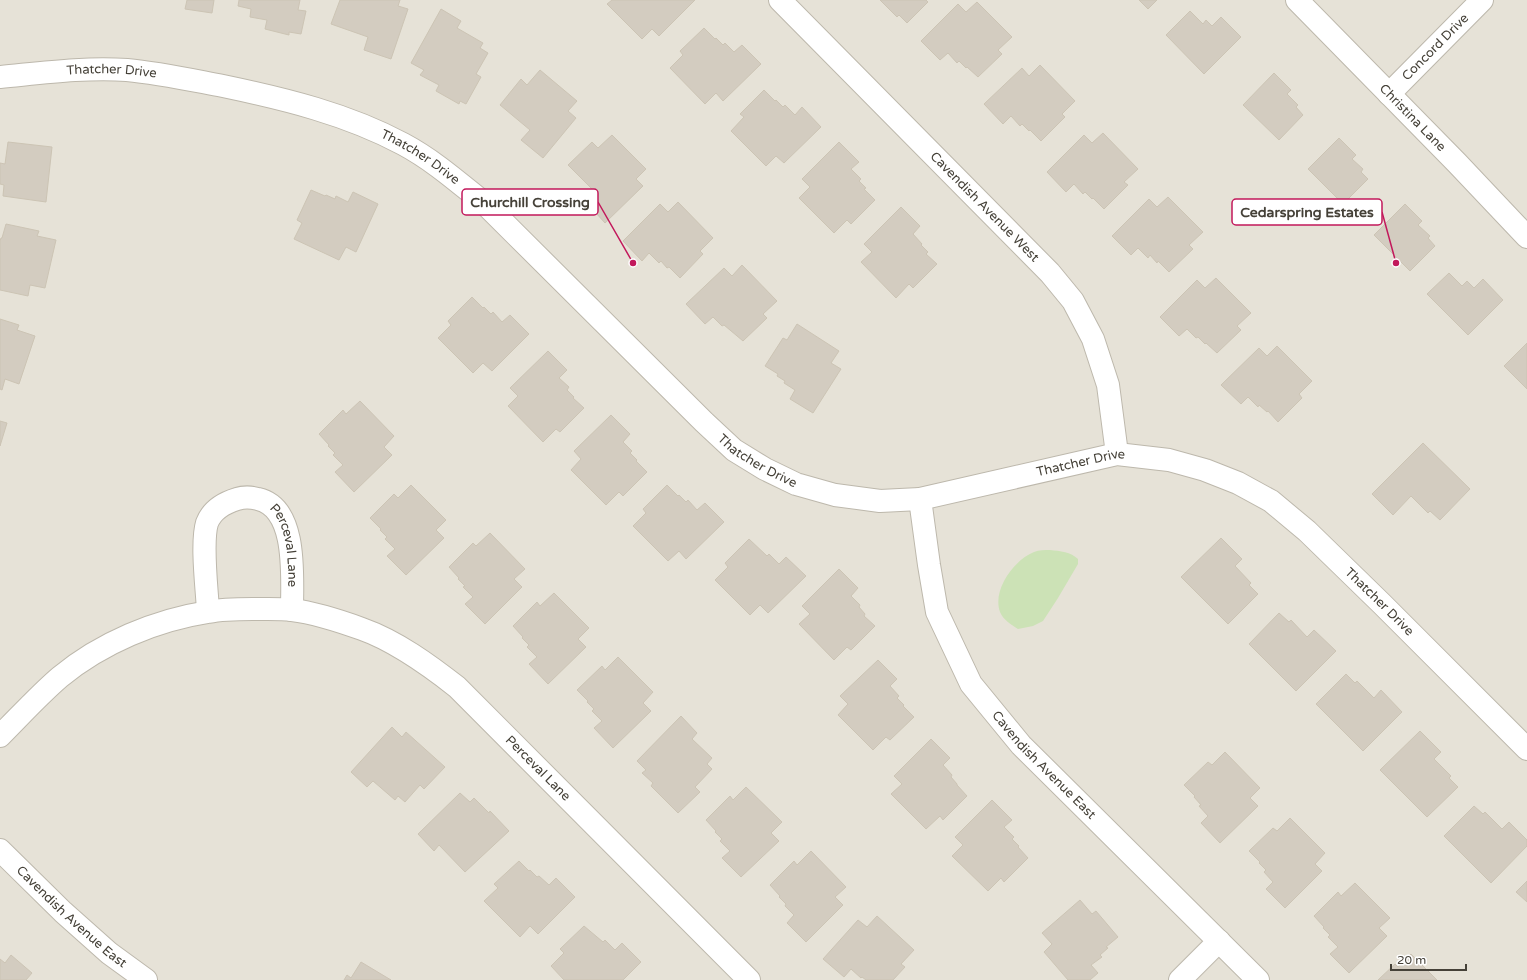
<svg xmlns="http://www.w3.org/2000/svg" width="1527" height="980" font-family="'Varela Round',sans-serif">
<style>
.residential{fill:#e6e2d7}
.green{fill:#cce2b6}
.building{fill:#d3ccc0;stroke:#ccc4b4}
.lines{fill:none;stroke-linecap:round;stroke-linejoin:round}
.street-casing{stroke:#bdb8ac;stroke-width:24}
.street{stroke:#fff;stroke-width:22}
.labels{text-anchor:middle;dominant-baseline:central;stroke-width:4;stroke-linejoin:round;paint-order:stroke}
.street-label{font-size:13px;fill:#454138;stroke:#fff}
.leader{fill:none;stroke:#c2185b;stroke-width:1.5}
.callout-dot{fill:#c2185b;stroke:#fff;stroke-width:1.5}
.callout{fill:#fff;stroke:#c2185b;stroke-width:1.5}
.callout-label{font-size:14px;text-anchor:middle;font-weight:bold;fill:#454138}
</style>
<rect width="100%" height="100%" fill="#f2f0e9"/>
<path class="residential" d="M 0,0 L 1527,0 L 1527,980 L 0,980 Z"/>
<path class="green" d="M 1050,550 C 1060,551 1071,552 1078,559 L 1078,564 L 1058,598 L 1043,621 L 1033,626 L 1018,629 C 1012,625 1003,620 1000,612 C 992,590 1014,560 1034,552 C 1039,550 1045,550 1050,550 Z"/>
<path class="building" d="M 187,0 L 214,0 L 212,13 L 185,9 Z
M 239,0 L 300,0 L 298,10 L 306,11 L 301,34 L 289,32 L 289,35 L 265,29 L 267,20 L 250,17 L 251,9 L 238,6 Z
M 340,0 L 400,0 L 398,6 L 408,9 L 391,59 L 364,50 L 368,37 L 331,24 Z
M 612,0 L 695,0 L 659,36 L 652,29 L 642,39 L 607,4 Z
M 880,0 L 926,0 L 928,2 L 907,23 L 899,15 L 897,17 Z
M 1139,0 L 1157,0 L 1148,9 Z
M 977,2 L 1012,37 L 998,50 L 1002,54 L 978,77 L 967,67 L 966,68 L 959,61 L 957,63 L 948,53 L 940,60 L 921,41 L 958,4 L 966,12 Z
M 441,9 L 461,21 L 457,28 L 483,43 L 480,48 L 488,53 L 476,74 L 481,77 L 466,104 L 460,101 L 459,104 L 436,91 L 439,85 L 420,75 L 424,70 L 411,63 Z
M 1190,11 L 1203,24 L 1206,20 L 1212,26 L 1221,17 L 1241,37 L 1204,74 L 1166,35 Z
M 704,28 L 715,39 L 716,38 L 723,45 L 725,43 L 734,52 L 742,45 L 761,64 L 723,101 L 716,93 L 705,104 L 670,68 L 683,55 L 680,51 Z
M 1040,65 L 1075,101 L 1062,114 L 1065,117 L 1041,141 L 1030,130 L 1029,131 L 1022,124 L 1020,126 L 1011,116 L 1003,124 L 984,104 L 1022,68 L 1029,76 Z
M 540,70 L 577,101 L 568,111 L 576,118 L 543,158 L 521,140 L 530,130 L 500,105 L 521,79 L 527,85 Z
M 1274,73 L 1291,90 L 1287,94 L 1298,105 L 1296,107 L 1303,115 L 1279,140 L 1243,105 Z
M 764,90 L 775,101 L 776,100 L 783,107 L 785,105 L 795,115 L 802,107 L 821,127 L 784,163 L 776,156 L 766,166 L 731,131 L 744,117 L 740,114 Z
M 1103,133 L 1138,169 L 1124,182 L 1128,185 L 1104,209 L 1093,198 L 1092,199 L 1085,192 L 1083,194 L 1074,184 L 1066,192 L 1047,172 L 1084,135 L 1092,143 Z
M 612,135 L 646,169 L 636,179 L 643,186 L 605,223 L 586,202 L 596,193 L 568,165 L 592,142 L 598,148 Z
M 1339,138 L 1356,155 L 1352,159 L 1363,169 L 1361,172 L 1368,179 L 1343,204 L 1308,169 Z
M 8,142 L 52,147 L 46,202 L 3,196 L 4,185 L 0,184 L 0,163 L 5,164 Z
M 839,142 L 859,162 L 851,169 L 861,179 L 859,181 L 866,188 L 864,189 L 875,200 L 851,224 L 847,220 L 834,233 L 799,198 L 810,187 L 802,179 Z
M 311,190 L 325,196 L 326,195 L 335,199 L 336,196 L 348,202 L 353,192 L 378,204 L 356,252 L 346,247 L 339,260 L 294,239 L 302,223 L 297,220 Z
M 1168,197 L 1203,232 L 1189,245 L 1193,249 L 1169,272 L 1158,261 L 1157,263 L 1150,255 L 1148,258 L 1138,248 L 1131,255 L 1112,236 L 1149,199 L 1157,207 Z
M 678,202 L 713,238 L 700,251 L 703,254 L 680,278 L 669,267 L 667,268 L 661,261 L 659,263 L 649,253 L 642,261 L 623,241 L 660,204 L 668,212 Z
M 1405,204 L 1422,221 L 1418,225 L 1430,236 L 1428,238 L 1435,246 L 1410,271 L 1374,235 Z
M 901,207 L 920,226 L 913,234 L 922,244 L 921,245 L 928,252 L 926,254 L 937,264 L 913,288 L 909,284 L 896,298 L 861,262 L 872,252 L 864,244 Z
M 6,224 L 39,231 L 37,236 L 56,240 L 45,288 L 30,285 L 28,296 L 0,290 L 0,241 L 1,238 L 2,238 Z
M 742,265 L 777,301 L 763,314 L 767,318 L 743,341 L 724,325 L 722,326 L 713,317 L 705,324 L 686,304 L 724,268 L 732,276 Z
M 1449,273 L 1462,286 L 1467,281 L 1474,288 L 1483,279 L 1503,300 L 1468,335 L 1427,294 Z
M 1216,278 L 1251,313 L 1237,326 L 1241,330 L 1217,353 L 1206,343 L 1205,344 L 1198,337 L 1196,338 L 1187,329 L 1179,336 L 1160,317 L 1197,280 L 1205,288 Z
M 472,297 L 483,308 L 484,307 L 491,314 L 493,312 L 502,322 L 510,315 L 529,334 L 492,371 L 483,363 L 473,373 L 438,338 L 451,325 L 448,321 Z
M 0,319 L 19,325 L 17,330 L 35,336 L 19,384 L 5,379 L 2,390 L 0,389 Z
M 797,324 L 839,351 L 831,363 L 841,369 L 813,413 L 790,399 L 795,390 L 784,383 L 785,381 L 777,376 L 778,374 L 765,366 L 783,338 L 787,340 Z
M 1527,343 L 1527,389 L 1504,366 Z
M 1277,346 L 1312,381 L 1299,394 L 1302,398 L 1278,422 L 1268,411 L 1267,412 L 1259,405 L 1258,407 L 1248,397 L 1241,404 L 1221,385 L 1259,348 L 1267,356 Z
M 548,351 L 567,370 L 559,378 L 569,387 L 567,390 L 574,397 L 573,398 L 584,408 L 560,432 L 556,429 L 543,442 L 508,406 L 518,396 L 510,388 Z
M 360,401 L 394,436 L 384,447 L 392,455 L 354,492 L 335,472 L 343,465 L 333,455 L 335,453 L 328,446 L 329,445 L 319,434 L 343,410 L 346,414 Z
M 611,415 L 630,434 L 623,442 L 632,451 L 630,453 L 637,460 L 636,461 L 647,472 L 623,496 L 619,492 L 606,505 L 571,470 L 581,459 L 574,451 Z
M 0,421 L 7,423 L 0,446 Z
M 1423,443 L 1470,489 L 1440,520 L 1430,511 L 1428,513 L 1411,496 L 1393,515 L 1372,494 Z
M 411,485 L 446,520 L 436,530 L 444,538 L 406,575 L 387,556 L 395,549 L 385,539 L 387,537 L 380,530 L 381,529 L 370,518 L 394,494 L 398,498 Z
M 667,485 L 678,496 L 679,495 L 686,502 L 688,500 L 697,510 L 705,503 L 724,522 L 686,559 L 679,551 L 668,561 L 633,526 L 646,513 L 643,509 Z
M 490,533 L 525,569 L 514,579 L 522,587 L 485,624 L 465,604 L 473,597 L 463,587 L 465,586 L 458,579 L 459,578 L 449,567 L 473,543 L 476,546 Z
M 1221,538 L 1242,559 L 1235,566 L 1251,583 L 1249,585 L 1258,594 L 1228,624 L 1181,577 Z
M 749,539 L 767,556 L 769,554 L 779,564 L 786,557 L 806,576 L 768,613 L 760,605 L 750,615 L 715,580 L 728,567 L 725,563 Z
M 839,569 L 858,588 L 851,596 L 860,605 L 859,607 L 865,614 L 864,616 L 875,626 L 851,650 L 847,647 L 834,660 L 799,624 L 810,614 L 802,606 Z
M 554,593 L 589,628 L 578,639 L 586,647 L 548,684 L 529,664 L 537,657 L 527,647 L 529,645 L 522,638 L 523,637 L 513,626 L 537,602 L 540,606 Z
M 1279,613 L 1289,622 L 1291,620 L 1307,637 L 1314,630 L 1336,651 L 1296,691 L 1249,644 Z
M 618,657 L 653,692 L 643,703 L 651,711 L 613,748 L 594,728 L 602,721 L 592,711 L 594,709 L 587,702 L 588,701 L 577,690 L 602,666 L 605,670 Z
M 878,660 L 897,679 L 890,686 L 899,696 L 897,698 L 904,705 L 903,706 L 914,717 L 890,740 L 886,737 L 873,750 L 838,715 L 848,704 L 840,696 Z
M 1346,674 L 1355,683 L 1357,681 L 1374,698 L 1381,690 L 1402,712 L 1363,751 L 1316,704 Z
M 681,716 L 697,733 L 692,739 L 712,758 L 707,764 L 712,769 L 695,787 L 700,792 L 678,813 L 651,786 L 653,783 L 642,773 L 646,770 L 637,761 Z
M 392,727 L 402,737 L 406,732 L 445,767 L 424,789 L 420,785 L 405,802 L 398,796 L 395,800 L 373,781 L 367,787 L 351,772 Z
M 1420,731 L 1441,752 L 1434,759 L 1451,776 L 1449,778 L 1458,787 L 1427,817 L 1380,770 Z
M 931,739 L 950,758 L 943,765 L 952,775 L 951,777 L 957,784 L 957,785 L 967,796 L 943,820 L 940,816 L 926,829 L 891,794 L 902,784 L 894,776 Z
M 1225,752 L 1260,788 L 1250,798 L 1258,806 L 1220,843 L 1201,823 L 1208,816 L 1199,806 L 1201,805 L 1194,797 L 1195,796 L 1184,785 L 1208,762 L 1212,765 Z
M 746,787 L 782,822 L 771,833 L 779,841 L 741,877 L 722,858 L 730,851 L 720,841 L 722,839 L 715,832 L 716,831 L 706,820 L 730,796 L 733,800 Z
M 460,793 L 470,802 L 474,798 L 489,813 L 490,811 L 509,831 L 465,872 L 439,845 L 434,851 L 418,834 Z
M 992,800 L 1012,820 L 1004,827 L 1014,837 L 1012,839 L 1019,846 L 1018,847 L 1028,858 L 1004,882 L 1001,878 L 988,891 L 952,856 L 963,845 L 955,837 Z
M 1474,806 L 1483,814 L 1485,812 L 1502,829 L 1509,822 L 1527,840 L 1527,846 L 1491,883 L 1444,836 Z
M 1290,818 L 1325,853 L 1315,864 L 1322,871 L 1285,908 L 1266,889 L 1273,882 L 1264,872 L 1266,870 L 1259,863 L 1260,862 L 1249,851 L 1273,828 L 1277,831 Z
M 811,851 L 846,887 L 835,897 L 843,905 L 806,942 L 787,923 L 794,915 L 785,906 L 786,904 L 779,897 L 780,896 L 770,885 L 794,861 L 797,865 Z
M 519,861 L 529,871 L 530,870 L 537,877 L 539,876 L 549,885 L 556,878 L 575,897 L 538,934 L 530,926 L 520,937 L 484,901 L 498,888 L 494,884 Z
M 1527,881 L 1527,902 L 1516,892 Z
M 1355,883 L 1390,918 L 1379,928 L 1387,936 L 1349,973 L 1330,954 L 1338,947 L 1328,937 L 1330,935 L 1323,928 L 1324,927 L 1314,916 L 1338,892 L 1341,896 Z
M 1080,900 L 1092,914 L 1096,911 L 1118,937 L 1106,947 L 1108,948 L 1100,955 L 1102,957 L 1091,965 L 1098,973 L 1090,980 L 1068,980 L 1044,952 L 1052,944 L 1042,933 Z
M 877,916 L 914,950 L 901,964 L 905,967 L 893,980 L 866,980 L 862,977 L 861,978 L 851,969 L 844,977 L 823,959 L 858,920 L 867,927 Z
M 584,926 L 603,942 L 605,940 L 615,950 L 622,943 L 641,962 L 623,980 L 564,980 L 551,966 L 564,953 L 560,949 Z
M 1411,954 L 1437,980 L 1378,980 L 1395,964 L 1398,967 Z
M 11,955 L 32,973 L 26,980 L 0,980 L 0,959 L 5,963 Z
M 361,962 L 391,980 L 344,980 L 347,975 L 351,978 Z"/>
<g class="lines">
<defs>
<g id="street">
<path id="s1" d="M 780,0 L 1050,273 L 1073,301 L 1093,339 L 1108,385 L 1117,454"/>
<path id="s2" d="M 1297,0 L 1457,163 L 1527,237"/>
<path id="s3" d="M 0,77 C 42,73 85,67 127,70 C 159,73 191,80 223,86 C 285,99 347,114 403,144 C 433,160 458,182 484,203 L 704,422 L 734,450 L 765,469 L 796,484 L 835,495 L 880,501 L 920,499 L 1117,454 L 1169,460 L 1205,470 L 1238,483 L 1271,501 L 1307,531 L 1382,604 L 1527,749"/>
<path id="s4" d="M 1389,94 L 1482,0"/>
<path id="s5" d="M 920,499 L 929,565 L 937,612 L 971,684 L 1021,745 L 1258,980"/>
<path id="s6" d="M 208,611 C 207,589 201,543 207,523 C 212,510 224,503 237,499 C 243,497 251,497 258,499 C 298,508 292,578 292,610"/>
<path id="s7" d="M 0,736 C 20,716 39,695 60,677 C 101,643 156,620 208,612 C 227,608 248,609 268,609 C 276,609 284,609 292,610 C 316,613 340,621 362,629 C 396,641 429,665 457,687 L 749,980"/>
<path id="s8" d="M 0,850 L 63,912 L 109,953 L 146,980"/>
<path d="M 1180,980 L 1219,941"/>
</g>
</defs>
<use href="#street" class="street-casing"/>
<use href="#street" class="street"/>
</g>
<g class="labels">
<g class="street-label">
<text stroke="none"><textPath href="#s4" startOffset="66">Concord Drive</textPath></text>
<text stroke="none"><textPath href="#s3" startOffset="112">Thatcher Drive</textPath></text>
<text stroke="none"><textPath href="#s2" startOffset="165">Christina Lane</textPath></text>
<text stroke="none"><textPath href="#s3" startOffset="436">Thatcher Drive</textPath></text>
<text stroke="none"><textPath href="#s1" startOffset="291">Cavendish Avenue West</textPath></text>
<text stroke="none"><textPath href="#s3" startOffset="892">Thatcher Drive</textPath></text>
<text stroke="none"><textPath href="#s3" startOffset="1228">Thatcher Drive</textPath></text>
<text stroke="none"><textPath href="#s6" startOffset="208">Perceval Lane</textPath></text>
<text stroke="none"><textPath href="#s3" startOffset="1576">Thatcher Drive</textPath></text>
<text stroke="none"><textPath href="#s5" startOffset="303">Cavendish Avenue East</textPath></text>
<text stroke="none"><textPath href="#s7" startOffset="631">Perceval Lane</textPath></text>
<text stroke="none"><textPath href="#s8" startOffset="98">Cavendish Avenue East</textPath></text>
</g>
</g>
<path class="leader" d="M633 263L598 202M1396 263L1382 212"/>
<g class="callout-dot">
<circle cx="633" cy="263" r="4"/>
<circle cx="1396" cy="263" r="4"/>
</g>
<g class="callout">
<rect x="462" y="189" width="136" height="26" rx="4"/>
<rect x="1232" y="199" width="150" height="26" rx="4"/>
</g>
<g class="callout-label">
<text x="530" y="207">Churchill Crossing</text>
<text x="1307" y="217">Cedarspring Estates</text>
</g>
<path d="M1391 964v6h75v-6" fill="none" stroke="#454138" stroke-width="2"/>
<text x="1397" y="964" font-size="12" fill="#454138" stroke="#ffffff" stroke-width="3" paint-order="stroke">20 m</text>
</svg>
